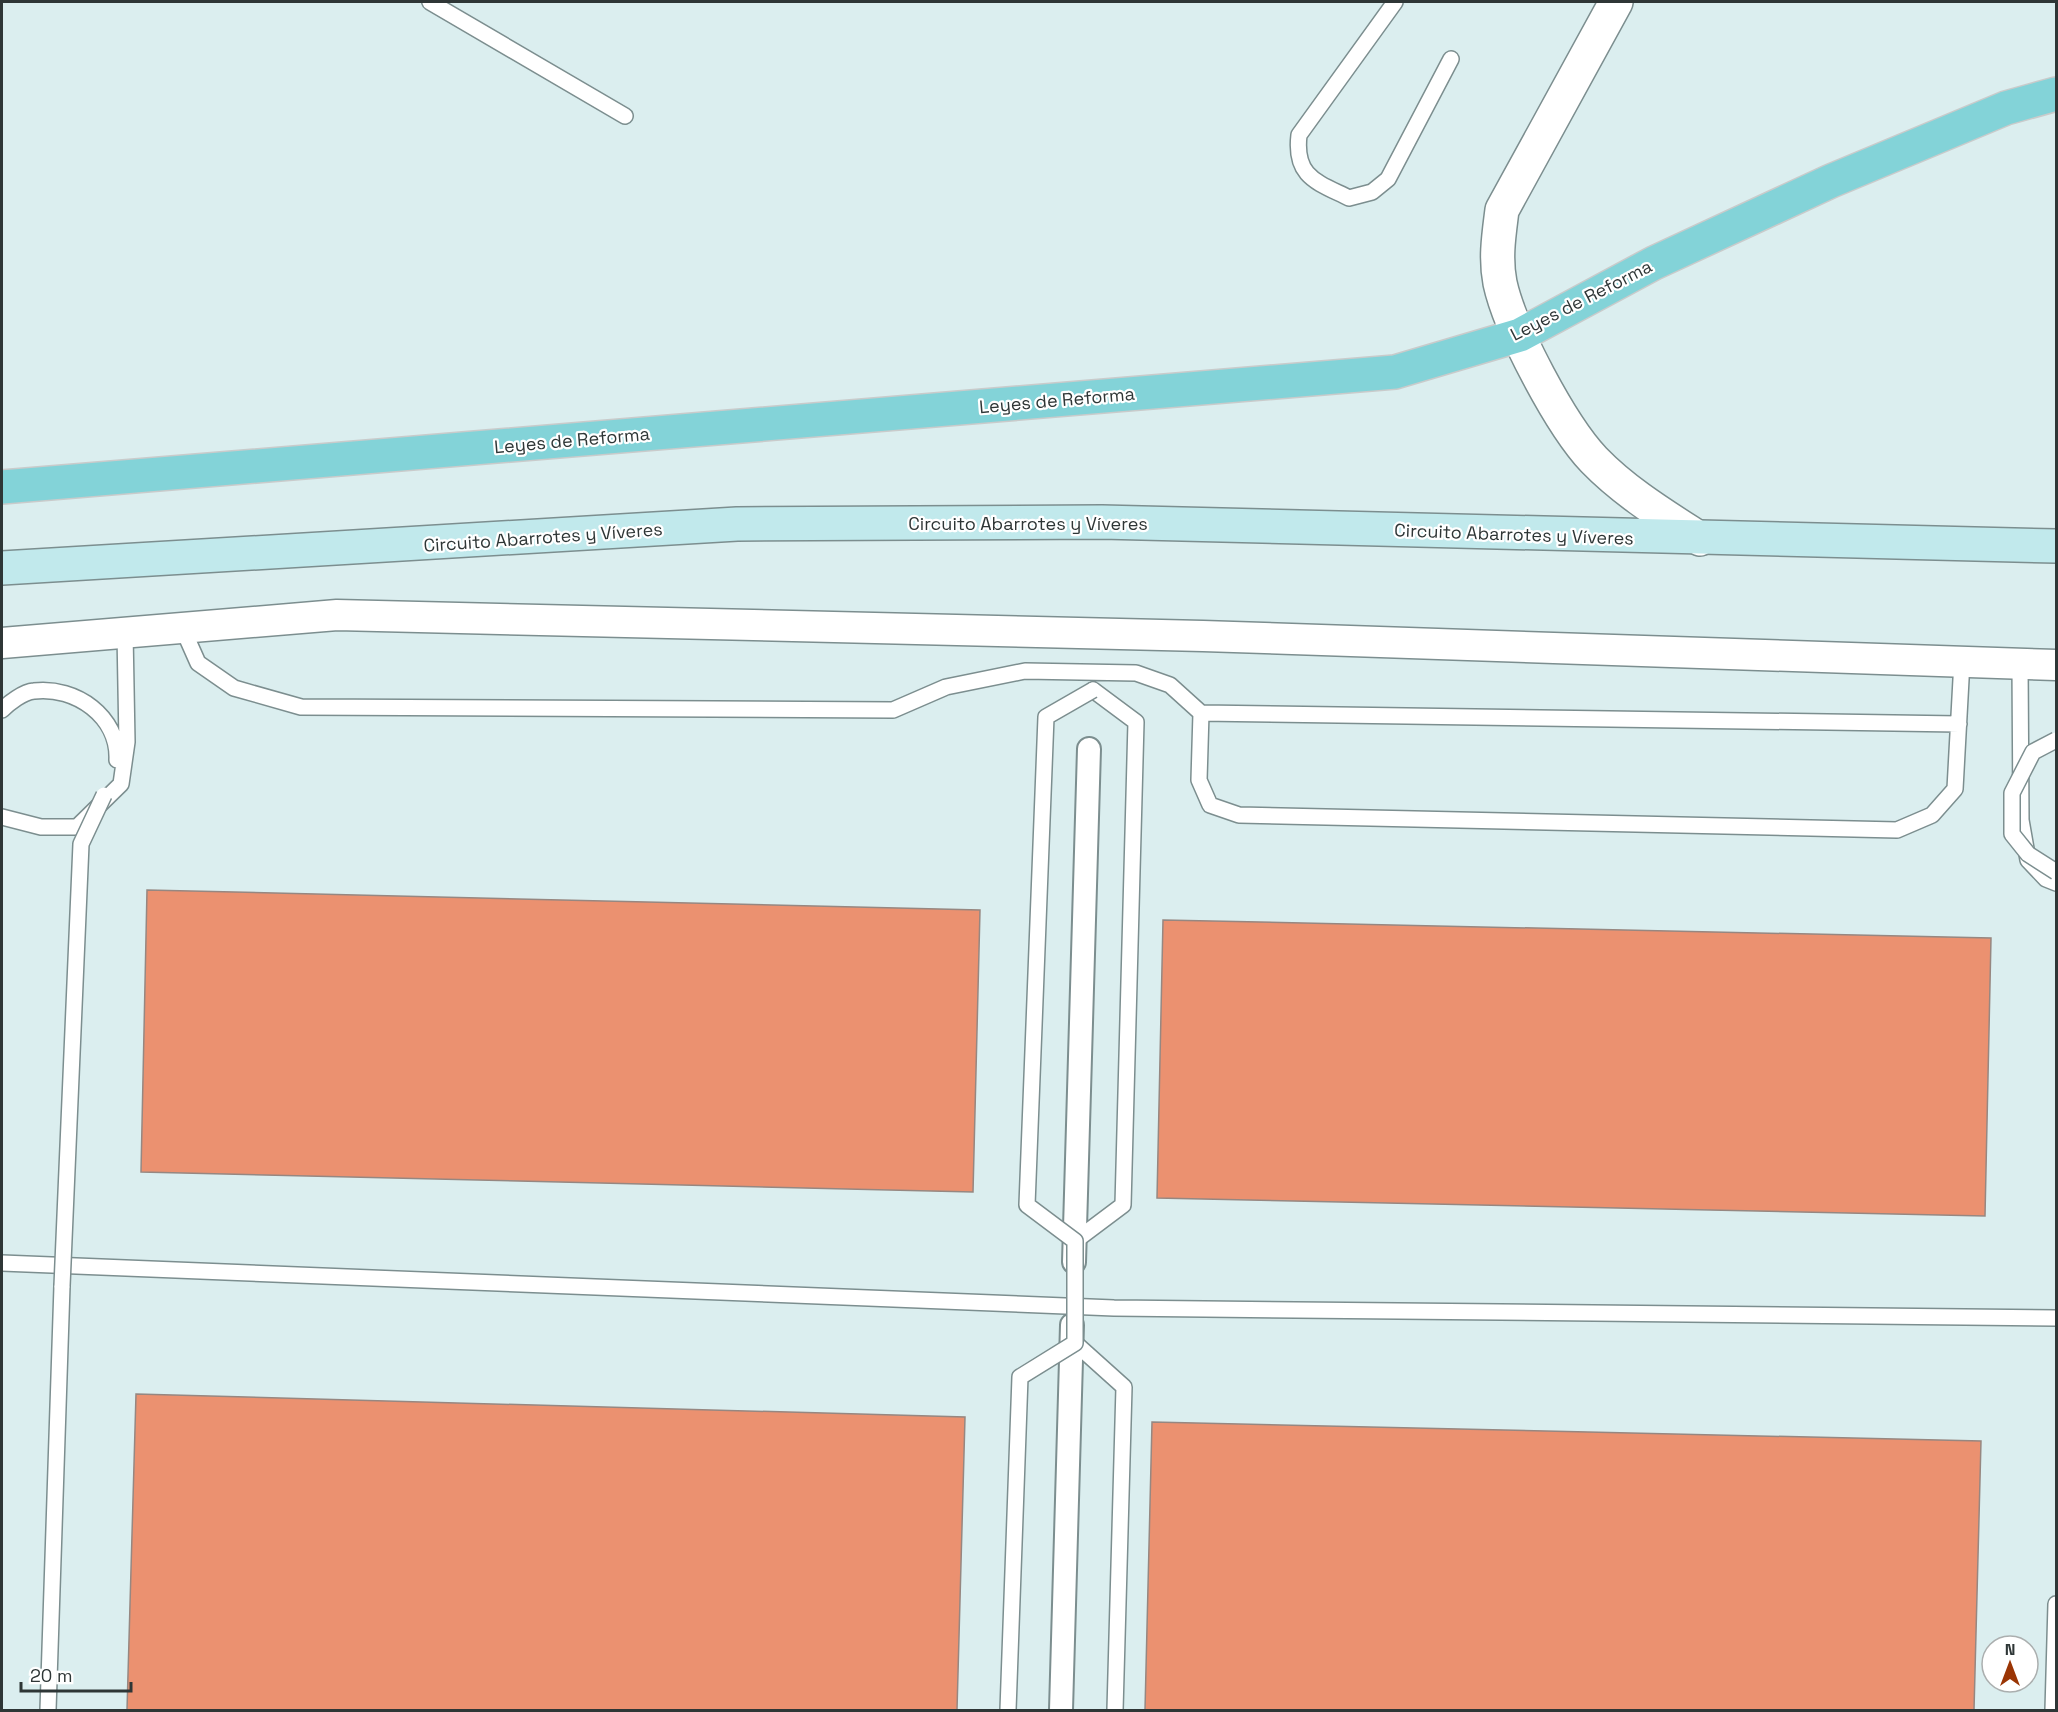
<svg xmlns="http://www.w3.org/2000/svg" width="2058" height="1712" font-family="'Space Grotesk',sans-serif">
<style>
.building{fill:#eb9170;stroke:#968781;stroke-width:1.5}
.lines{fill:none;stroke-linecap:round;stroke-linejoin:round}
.service-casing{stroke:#7c8e8f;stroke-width:18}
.pedestrian-casing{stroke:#7c8e8f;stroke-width:26}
.minor-casing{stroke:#7c8e8f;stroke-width:33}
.tertiary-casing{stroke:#7c8e8f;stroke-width:36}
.secondary-casing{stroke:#7c8e8f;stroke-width:36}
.primary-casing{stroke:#c9cbcb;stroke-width:36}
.service{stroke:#fff;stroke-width:15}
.pedestrian{stroke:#fff;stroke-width:22}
.minor{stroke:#fff;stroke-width:30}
.tertiary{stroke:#fff;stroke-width:33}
.secondary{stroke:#c1e9ec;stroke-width:33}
.primary{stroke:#83d3d8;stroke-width:33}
.service-bridge-casing{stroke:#7c8e8f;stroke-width:18;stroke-linecap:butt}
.service-bridge{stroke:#fff;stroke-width:15}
.labels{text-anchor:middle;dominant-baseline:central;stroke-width:4.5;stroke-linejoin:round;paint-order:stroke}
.street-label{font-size:18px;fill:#2e3636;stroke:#fff}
</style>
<rect width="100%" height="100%" fill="#dbeeef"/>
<path class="building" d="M 147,890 L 980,910 L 973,1192 L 141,1172 Z
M 1163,920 L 1991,938 L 1985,1216 L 1157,1198 Z
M 136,1394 L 965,1417 L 957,1710 L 127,1710 Z
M 1152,1422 L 1981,1441 L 1974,1710 L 1145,1710 Z"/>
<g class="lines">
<defs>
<path id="service" d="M 430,2 L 625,116
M 1395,2 L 1299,135 C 1294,177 1317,182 1349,198 L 1372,192 L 1388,179 L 1451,59
M 182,627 L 198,663 L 234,688 L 301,707 L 893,710 L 946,687 L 1025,671 L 1136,673 L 1170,685 L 1201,713 L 1199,780 L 1210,805 L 1239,815 L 1897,830 L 1932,815 L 1955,789 L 1962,661
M 2020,664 L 2021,820 L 2028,860 L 2046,879 L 2056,883
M 2,710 C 9,703 23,692 34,691 C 76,686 119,717 117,760
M 1201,713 L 1959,724
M 2,817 L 41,827 L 77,827 L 121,784 L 127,742 L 125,633
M 1075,1241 L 1123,1205 L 1136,722 L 1093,690
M 2,1263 L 1114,1308 L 2056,1318
M 1075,1343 L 1124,1387 L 1115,1710
M 48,1710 L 62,1286
M 2053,1710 L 2056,1604"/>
<path id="pedestrian" d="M 1074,1262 L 1089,749
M 1061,1710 L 1072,1325"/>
<path id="minor" d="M 2,643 L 337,615 L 1203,636 L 2056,665"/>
<path id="tertiary" d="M 1616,2 L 1502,210 C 1499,234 1495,258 1500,283 C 1510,329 1561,425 1594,460 C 1625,492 1663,515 1700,539"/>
<path id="secondary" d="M 2,568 L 737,524 L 1102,522 L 2056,546"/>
<path id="primary" d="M 2,487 L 1395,372 L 1520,335 L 1654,263 L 1831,181 L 2006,108 L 2056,94"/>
</defs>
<use href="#service" class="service-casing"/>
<use href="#pedestrian" class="pedestrian-casing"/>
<use href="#minor" class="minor-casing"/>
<use href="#tertiary" class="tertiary-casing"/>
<use href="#secondary" class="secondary-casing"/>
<use href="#primary" class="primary-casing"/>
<use href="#service" class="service"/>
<use href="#pedestrian" class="pedestrian"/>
<use href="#minor" class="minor"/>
<use href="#tertiary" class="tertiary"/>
<use href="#secondary" class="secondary"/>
<use href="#primary" class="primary"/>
<defs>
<path id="service-bridge" d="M 2056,740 L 2033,752 L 2012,793 L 2012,834 L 2028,854 L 2056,872
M 62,1286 L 81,844 L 104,795
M 1008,1710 L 1020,1377 L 1075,1343 L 1075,1241 L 1027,1205 L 1046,717 L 1093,690"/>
</defs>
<use href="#service-bridge" class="service-bridge-casing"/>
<use href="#service-bridge" class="service-bridge"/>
</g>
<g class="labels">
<g class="street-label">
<text transform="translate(1581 300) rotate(-27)">Leyes de Reforma</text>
<text transform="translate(1057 400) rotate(-5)">Leyes de Reforma</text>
<text transform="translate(572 440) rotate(-5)">Leyes de Reforma</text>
<text x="1028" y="523">Circuito Abarrotes y Víveres</text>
<text transform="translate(1514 534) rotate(2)">Circuito Abarrotes y Víveres</text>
<text transform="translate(543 537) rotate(-4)">Circuito Abarrotes y Víveres</text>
</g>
</g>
<rect width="2058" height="1712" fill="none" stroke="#2e3636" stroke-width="6"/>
<g transform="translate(2010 1664)"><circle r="28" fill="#ffffff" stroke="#abafaf" stroke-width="1.5"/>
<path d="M0-4.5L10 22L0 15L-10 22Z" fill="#9a3504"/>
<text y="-9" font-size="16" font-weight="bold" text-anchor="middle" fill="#2e3636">N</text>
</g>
<path d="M21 1682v9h110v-9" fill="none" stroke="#2e3636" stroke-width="3"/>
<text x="30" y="1682" font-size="18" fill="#2e3636" stroke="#ffffff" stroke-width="4.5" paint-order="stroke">20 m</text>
</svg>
